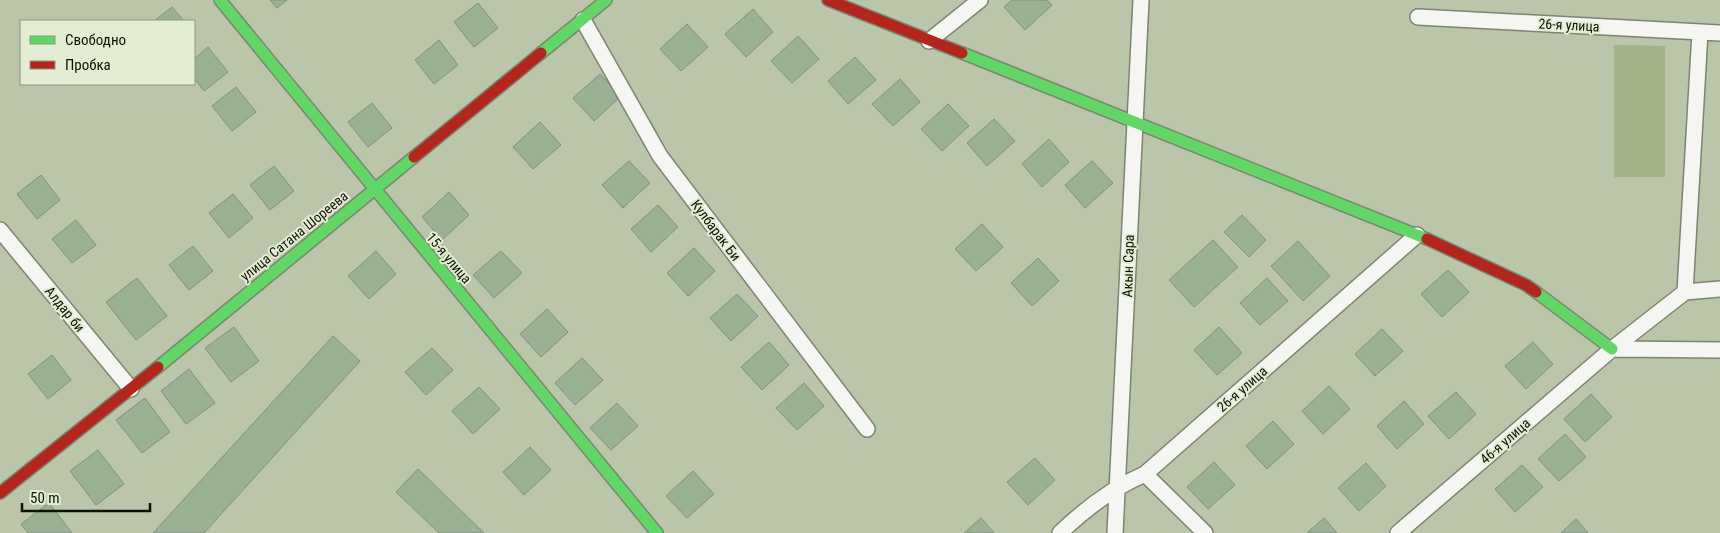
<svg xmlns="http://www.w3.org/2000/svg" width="1720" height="533" font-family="'Roboto Condensed',sans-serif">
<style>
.green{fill:#a2b486}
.building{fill:#9bb195;stroke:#83907c}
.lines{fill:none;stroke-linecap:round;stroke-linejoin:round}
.street-casing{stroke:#7c8570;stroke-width:18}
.fast-casing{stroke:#7c8570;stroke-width:14}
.jam-casing{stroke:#7c8570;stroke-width:14}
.street{stroke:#f5f6f2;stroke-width:15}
.fast{stroke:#63d668;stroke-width:11}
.jam{stroke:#b3261e;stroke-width:11}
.labels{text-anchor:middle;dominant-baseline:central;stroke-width:4;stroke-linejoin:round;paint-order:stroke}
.street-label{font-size:14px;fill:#0d1303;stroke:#e2edd4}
</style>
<rect width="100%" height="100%" fill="#bac5aa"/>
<path class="green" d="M 1614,45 L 1665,46 L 1665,177 L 1614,177 Z"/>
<path class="building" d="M 270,0 L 287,0 L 277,8 Z
M 1012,0 L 1047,0 L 1052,5 L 1025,30 L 1004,7 Z
M 478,3 L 498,28 L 474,47 L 454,22 Z
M 172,7 L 184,21 L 154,21 Z
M 753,9 L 773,32 L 746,57 L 725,34 Z
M 687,24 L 708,47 L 681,71 L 660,49 Z
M 798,36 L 819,59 L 792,83 L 771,61 Z
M 439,40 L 458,65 L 434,84 L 415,60 Z
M 208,47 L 228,72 L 204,91 L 194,78 L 194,59 Z
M 855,57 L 876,80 L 848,104 L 828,81 Z
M 600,74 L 621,96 L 594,121 L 573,98 Z
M 900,79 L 920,102 L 893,126 L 872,104 Z
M 236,87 L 256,112 L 232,131 L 212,106 Z
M 372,103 L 392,128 L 368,147 L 348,122 Z
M 948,104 L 969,126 L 942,151 L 921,129 Z
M 994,119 L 1015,141 L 987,166 L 967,143 Z
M 540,122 L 561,145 L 533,169 L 513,147 Z
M 1049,139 L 1069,162 L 1042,187 L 1022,164 Z
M 629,161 L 650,183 L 623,208 L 602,185 Z
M 1092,161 L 1113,183 L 1085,208 L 1065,185 Z
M 274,166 L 294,191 L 270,210 L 250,185 Z
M 41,175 L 60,200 L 37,219 L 17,194 Z
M 449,192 L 469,215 L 442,240 L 422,217 Z
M 233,194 L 253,218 L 229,238 L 209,213 Z
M 658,205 L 678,227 L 651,252 L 631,229 Z
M 1242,215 L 1266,240 L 1249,257 L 1224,232 Z
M 76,220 L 96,245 L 72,263 L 52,239 Z
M 982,224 L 1003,247 L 976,271 L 955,249 Z
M 1213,240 L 1238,267 L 1194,307 L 1169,280 Z
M 1298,241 L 1330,276 L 1303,301 L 1271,266 Z
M 193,246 L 213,271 L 189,290 L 169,265 Z
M 694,248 L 715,271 L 688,296 L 667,273 Z
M 376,251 L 396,274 L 369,299 L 348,276 Z
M 501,251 L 522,273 L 494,298 L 473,275 Z
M 1038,258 L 1059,281 L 1032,306 L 1011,283 Z
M 1448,270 L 1469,292 L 1442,317 L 1421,294 Z
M 137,278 L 167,316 L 136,340 L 106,302 Z
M 1267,278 L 1288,301 L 1260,325 L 1240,303 Z
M 737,294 L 758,316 L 731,341 L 710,318 Z
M 547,309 L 568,332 L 541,357 L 520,334 Z
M 234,327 L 259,361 L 231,382 L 205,348 Z
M 1219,327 L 1242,353 L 1217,375 L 1194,350 Z
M 1382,329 L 1403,351 L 1375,376 L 1355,354 Z
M 333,336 L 360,361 L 204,533 L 153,533 Z
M 769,342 L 789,365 L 762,390 L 741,367 Z
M 1533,342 L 1553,364 L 1526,389 L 1505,366 Z
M 432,348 L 453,370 L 426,395 L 405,372 Z
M 52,355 L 71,380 L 48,399 L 28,374 Z
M 582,358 L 603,380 L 575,405 L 555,383 Z
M 189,369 L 215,403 L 186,424 L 161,391 Z
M 804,383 L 824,406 L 797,430 L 776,408 Z
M 1329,386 L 1350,409 L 1323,434 L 1302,411 Z
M 479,387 L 500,409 L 473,434 L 452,411 Z
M 1456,392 L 1476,414 L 1449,439 L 1428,416 Z
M 1591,394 L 1612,417 L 1585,442 L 1564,419 Z
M 145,398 L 170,432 L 142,453 L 116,420 Z
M 1404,401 L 1424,424 L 1397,449 L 1377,426 Z
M 617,403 L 638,426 L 611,450 L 590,428 Z
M 1273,421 L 1294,444 L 1267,469 L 1246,446 Z
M 1565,434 L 1586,457 L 1559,481 L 1538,459 Z
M 530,447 L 551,470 L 524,495 L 503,472 Z
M 98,450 L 124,484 L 96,505 L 70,471 Z
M 1035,458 L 1055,480 L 1028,505 L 1007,482 Z
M 1214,462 L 1235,485 L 1208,509 L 1187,487 Z
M 1366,463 L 1386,486 L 1359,511 L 1338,488 Z
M 1522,465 L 1543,487 L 1515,512 L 1495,489 Z
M 418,469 L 484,533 L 439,533 L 396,492 Z
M 693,471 L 714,494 L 687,518 L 666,496 Z
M 49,503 L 72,533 L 28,533 L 21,524 Z
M 981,518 L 994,533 L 964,533 Z
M 1324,518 L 1337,533 L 1307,533 Z
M 1576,519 L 1588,533 L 1561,533 Z"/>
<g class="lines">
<defs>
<path id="street" d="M 1418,17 L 1720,33
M 583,20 L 660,156 L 867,429
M 929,41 L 980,0
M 0,230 L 131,389
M 1685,292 L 1700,32
M 1612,349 L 1720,350
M 1145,474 L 1205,533
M 1060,533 C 1086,508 1112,488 1145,474 L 1417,235
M 1115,533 L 1141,0
M 1398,533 L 1612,349 L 1685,292 L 1720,289"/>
<path id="fast" d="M 220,0 L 657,533
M 541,53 L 606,0
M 962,53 L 1427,239
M 1536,292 L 1612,349
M 158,367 L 414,157"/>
<path id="jam" d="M 828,0 L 962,53
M 414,157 L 541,53
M 1427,239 L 1526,285 L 1536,292
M 0,493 L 158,367"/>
</defs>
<use href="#street" class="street-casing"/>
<use href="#fast" class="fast-casing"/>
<use href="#jam" class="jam-casing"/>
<use href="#street" class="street"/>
<use href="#fast" class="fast"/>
<use href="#jam" class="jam"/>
</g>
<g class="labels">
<g class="street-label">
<text transform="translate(1569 25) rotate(3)">26-я улица</text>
<text transform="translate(716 230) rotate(53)">Кулбарак Би</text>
<text transform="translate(294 236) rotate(-39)">улица Сатана Шореева</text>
<text transform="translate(449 258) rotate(50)">15-я улица</text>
<text transform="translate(1128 266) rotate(-88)">Акын Сара</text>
<text transform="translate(65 309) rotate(51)">Алдар би</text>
<text transform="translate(1242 389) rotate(-41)">26-я улица</text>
<text transform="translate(1505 441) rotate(-41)">46-я улица</text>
</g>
</g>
<rect x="20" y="20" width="175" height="65" fill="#e2edd4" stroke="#8d9680"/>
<rect x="30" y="36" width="25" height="8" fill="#63d668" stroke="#8d9680"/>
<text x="65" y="45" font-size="15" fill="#0d1303">Свободно</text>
<rect x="30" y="61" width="25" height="8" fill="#b3261e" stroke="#8d9680"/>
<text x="65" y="70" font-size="15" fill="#0d1303">Пробка</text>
<path d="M22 503v8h128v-8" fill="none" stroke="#0d1303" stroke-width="2.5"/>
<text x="30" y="503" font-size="15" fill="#0d1303" stroke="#e2edd4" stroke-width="4" paint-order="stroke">50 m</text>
</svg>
